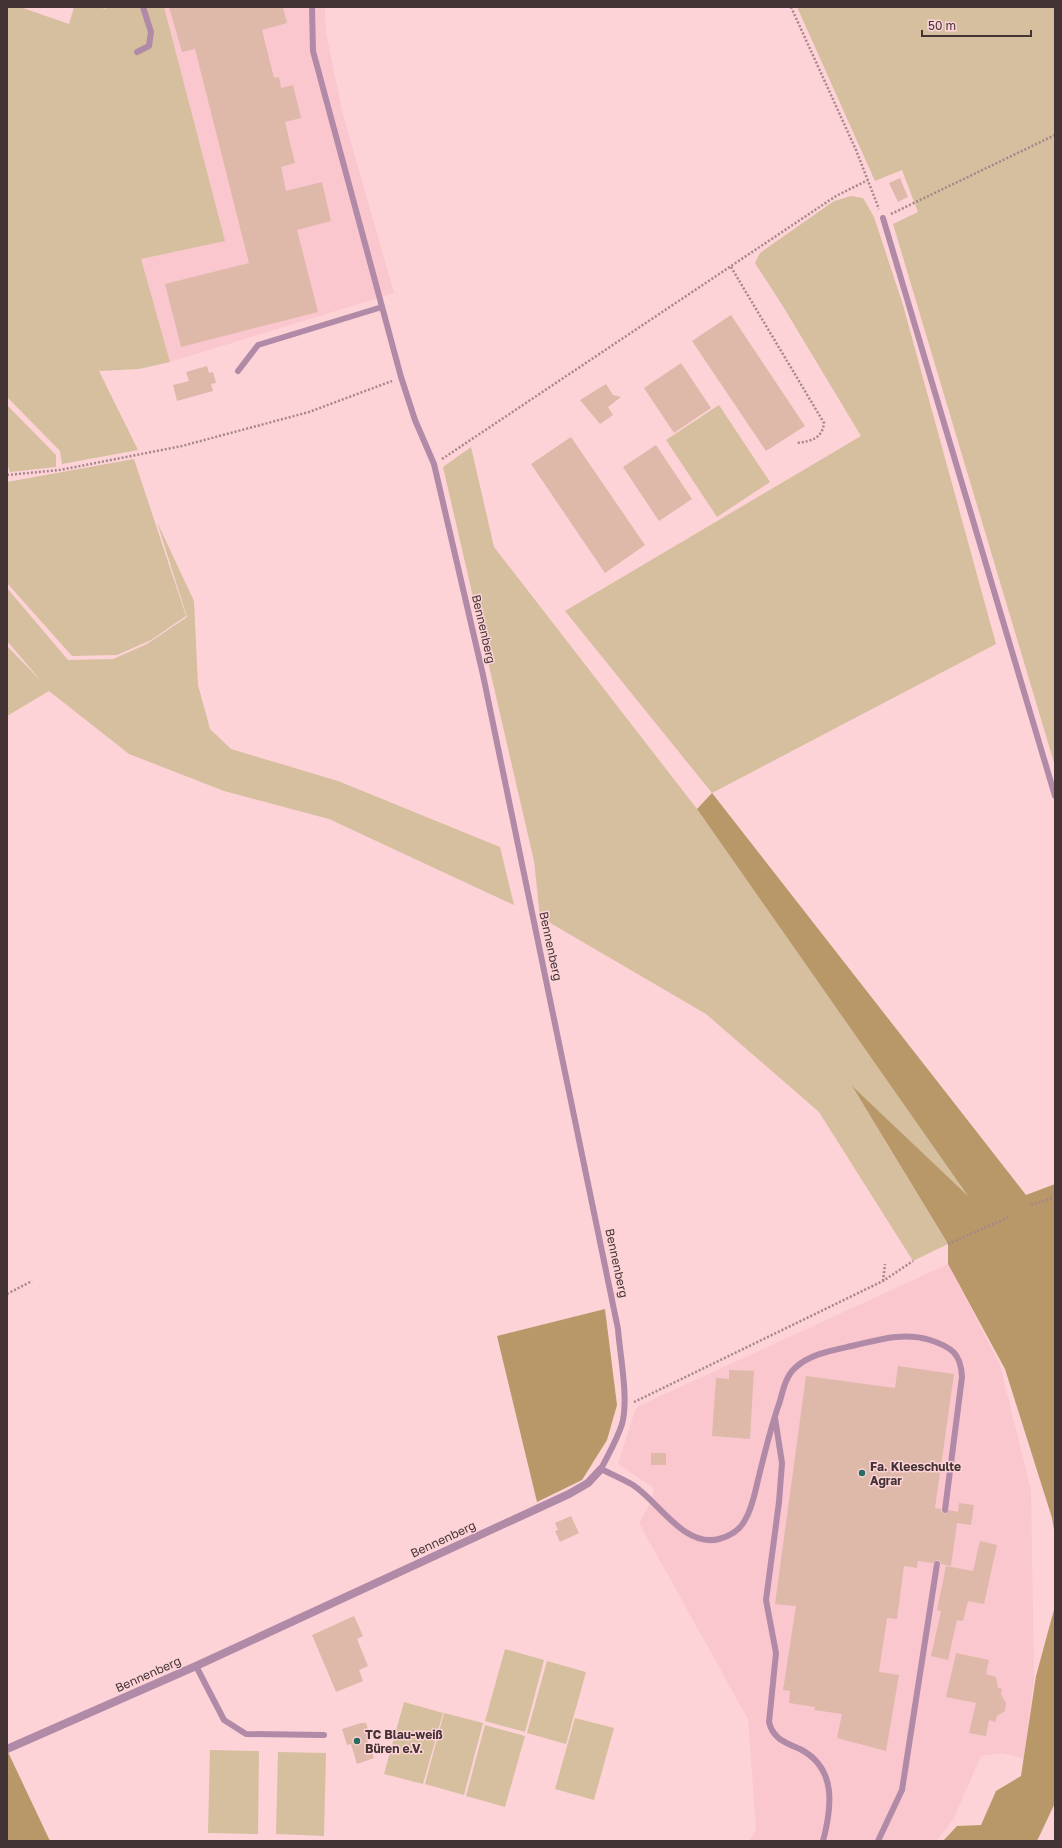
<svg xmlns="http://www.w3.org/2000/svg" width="1062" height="1848" font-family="'Golos Text',sans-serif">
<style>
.built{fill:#fac7ce}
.green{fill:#d5bf9e}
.forest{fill:#b89868}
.building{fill:#deb9a9}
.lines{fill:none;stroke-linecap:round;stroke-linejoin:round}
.path{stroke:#a5878a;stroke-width:2.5;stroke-dasharray:2 2;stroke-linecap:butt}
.lane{stroke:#b08aa6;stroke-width:6}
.street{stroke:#b08aa6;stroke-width:8}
.poi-dot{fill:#266c5f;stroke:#fdd3d8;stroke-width:1.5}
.labels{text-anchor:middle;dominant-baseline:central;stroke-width:3;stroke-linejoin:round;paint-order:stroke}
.street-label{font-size:12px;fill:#443335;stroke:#fdd3d8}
.poi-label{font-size:12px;font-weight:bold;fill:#443335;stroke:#fdd3d8;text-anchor:start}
</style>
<rect width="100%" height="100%" fill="#fdd3d8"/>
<path class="built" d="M 164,7 L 325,7 L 326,32 L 343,115 L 394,293 L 170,362 L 140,259 L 224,241 Z
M 948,1264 L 1000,1365 L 1031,1490 L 1034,1679 L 1024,1758 L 1002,1753 L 981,1756 L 953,1820 L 936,1841 L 749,1841 L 756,1830 L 748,1719 L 639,1523 L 652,1500 L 654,1488 L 618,1464 L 635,1410 L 639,1406 Z"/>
<path class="green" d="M 7,7 L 20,7 L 69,24 L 74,7 L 102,7 L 104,9 L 108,7 L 164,7 L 225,241 L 141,259 L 170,362 L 139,369 L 99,371 L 138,450 L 62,464 L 60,451 L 7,397 Z
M 797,7 L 1055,7 L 1055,766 L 893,224 L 918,212 L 902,170 L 875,181 Z
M 851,196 L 863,198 L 874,217 L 903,305 L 996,644 L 712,793 L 565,611 L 861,436 L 784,308 L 755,263 L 760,253 L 834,201 Z
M 7,405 L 56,455 L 56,467 L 10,472 L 7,464 Z
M 719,405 L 770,482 L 717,517 L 666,440 Z
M 471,447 L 494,547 L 697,809 L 970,1198 L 853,1088 L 948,1244 L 913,1261 L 819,1112 L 706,1014 L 540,917 L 534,861 L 443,467 Z
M 134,459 L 186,616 L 151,640 L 117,655 L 72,656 L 7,583 L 7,482 Z
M 157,522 L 194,601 L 198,685 L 210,729 L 231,749 L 338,781 L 500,847 L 514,905 L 329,819 L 224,791 L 129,754 L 49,691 L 7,716 L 7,646 L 42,682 L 7,641 L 7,588 L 68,660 L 113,659 L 147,644 L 187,617 Z
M 505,1649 L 544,1660 L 525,1732 L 485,1721 Z
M 547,1661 L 586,1672 L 566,1744 L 527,1733 Z
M 404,1702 L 443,1713 L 423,1784 L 384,1774 Z
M 444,1713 L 483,1723 L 464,1795 L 425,1784 Z
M 575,1718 L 614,1728 L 594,1800 L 555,1789 Z
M 485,1725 L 525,1736 L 505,1807 L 466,1796 Z
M 210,1750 L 259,1751 L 258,1834 L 208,1833 Z
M 278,1752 L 326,1753 L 324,1836 L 276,1834 Z"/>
<path class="forest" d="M 712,793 L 1026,1195 L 1055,1184 L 1055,1536 L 1052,1518 L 1005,1369 L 948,1264 L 948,1244 L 852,1086 L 968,1196 L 697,809 Z
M 605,1309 L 617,1405 L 607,1440 L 582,1480 L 537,1502 L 497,1336 Z
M 1055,1606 L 1055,1803 L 1037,1841 L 943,1841 L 957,1826 L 981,1825 L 996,1791 L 1021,1776 L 1036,1676 Z
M 7,1750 L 50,1841 L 7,1841 Z"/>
<path class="building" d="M 169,7 L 283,7 L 287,23 L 262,30 L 274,78 L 279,77 L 281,88 L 293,85 L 301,118 L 285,122 L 295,163 L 281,167 L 286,191 L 322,182 L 331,221 L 297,230 L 318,312 L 181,347 L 165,284 L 249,263 L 195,49 L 182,52 Z
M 900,178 L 908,197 L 898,202 L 889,183 Z
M 731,315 L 805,426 L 766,451 L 692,341 Z
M 681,363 L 711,408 L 674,433 L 644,388 Z
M 207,366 L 209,373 L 213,372 L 216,383 L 211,384 L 213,391 L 177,401 L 173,385 L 189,381 L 186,372 Z
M 606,384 L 613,395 L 621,397 L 608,407 L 613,415 L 600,424 L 580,400 Z
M 571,437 L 645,545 L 605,573 L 531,464 Z
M 656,445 L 692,499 L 659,521 L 623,467 Z
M 898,1366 L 954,1374 L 935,1508 L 941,1509 L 941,1512 L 945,1514 L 949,1510 L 958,1512 L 959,1503 L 974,1505 L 971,1525 L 957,1523 L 951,1566 L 941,1564 L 940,1561 L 937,1560 L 933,1563 L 918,1561 L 917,1568 L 904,1566 L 897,1619 L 887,1618 L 879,1672 L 899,1675 L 886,1751 L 837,1738 L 842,1714 L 814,1710 L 815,1707 L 789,1703 L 790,1691 L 783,1690 L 796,1606 L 775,1604 L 806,1376 L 895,1388 Z
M 729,1370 L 754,1371 L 750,1439 L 712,1436 L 716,1378 L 729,1379 Z
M 651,1453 L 666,1453 L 666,1465 L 651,1465 Z
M 571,1516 L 579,1533 L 560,1542 L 555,1531 L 558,1530 L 555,1523 Z
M 980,1541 L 997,1545 L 984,1604 L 968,1601 L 963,1621 L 957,1620 L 948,1660 L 931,1656 L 941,1611 L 937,1610 L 946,1566 L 973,1571 Z
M 354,1616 L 363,1636 L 357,1639 L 368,1666 L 359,1670 L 363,1681 L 336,1692 L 312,1635 Z
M 956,1653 L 989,1660 L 986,1674 L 996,1677 L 998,1688 L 1002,1689 L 1001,1694 L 1006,1703 L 1005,1711 L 997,1716 L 995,1722 L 989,1720 L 986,1736 L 969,1733 L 976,1703 L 946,1697 Z
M 361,1723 L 366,1723 L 371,1738 L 367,1739 L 374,1758 L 357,1764 L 351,1744 L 347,1745 L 342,1729 Z"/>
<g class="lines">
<path class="path" d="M 791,7 L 856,150 L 879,209
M 891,214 L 1055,135
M 731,267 L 824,423 C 822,439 811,441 797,443
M 442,459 L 836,196 L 868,180
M 7,475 L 60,470 L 182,446 L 309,412 L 392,381
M 1031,1205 L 1055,1197
M 948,1244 L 1009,1217
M 883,1281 L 885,1264
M 7,1294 L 32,1281
M 634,1402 L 883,1281 L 913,1261"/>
<path class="lane" d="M 312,7 L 313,51 L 401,377 L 415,420 L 434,464 L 483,675 L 618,1329 C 620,1356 629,1399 622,1424 C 617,1440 608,1455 601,1469 C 611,1474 623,1479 633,1485 C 659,1502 684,1548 719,1539 C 730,1536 740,1530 745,1520 C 753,1507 755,1491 759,1476 C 765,1451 771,1426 780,1401 C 783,1390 786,1376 795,1368 C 811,1353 835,1350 856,1345 C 881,1339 905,1332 930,1340 C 952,1347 961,1354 962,1377 L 945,1510
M 137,52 L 149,46 L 151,32 L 143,7
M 883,218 L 1055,796
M 238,371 L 258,345 L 382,307
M 775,1418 L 782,1463 L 779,1502 L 766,1600 L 776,1653 L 769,1722 C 773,1739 786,1743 800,1749 C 837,1768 832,1807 823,1841
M 196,1666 L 224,1720 L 246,1734 L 324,1735
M 878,1841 L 902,1790 L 937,1564"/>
<path class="street" d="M 7,1749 L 196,1666 L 569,1494 L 588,1483 L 601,1469"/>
</g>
<g class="poi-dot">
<circle cx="862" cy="1473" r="4"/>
<circle cx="357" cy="1741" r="4"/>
</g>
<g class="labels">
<g class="street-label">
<text transform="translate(484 629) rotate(77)">Bennenberg</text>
<text transform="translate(551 946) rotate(78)">Bennenberg</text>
<text transform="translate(617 1263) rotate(78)">Bennenberg</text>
<text transform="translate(443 1539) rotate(-25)">Bennenberg</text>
<text transform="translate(148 1674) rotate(-24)">Bennenberg</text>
</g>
<g class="poi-label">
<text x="870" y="1466">Fa. Kleeschulte<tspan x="870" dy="14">Agrar</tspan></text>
<text x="365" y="1734">TC Blau-weiß<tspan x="365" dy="14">Büren e.V.</tspan></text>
</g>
</g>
<rect width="1062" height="1848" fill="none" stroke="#443335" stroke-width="16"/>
<path d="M922 30v6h109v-6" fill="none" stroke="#443335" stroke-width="2"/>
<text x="928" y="30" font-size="12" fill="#443335" stroke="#fdd3d8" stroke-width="3" paint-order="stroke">50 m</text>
</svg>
